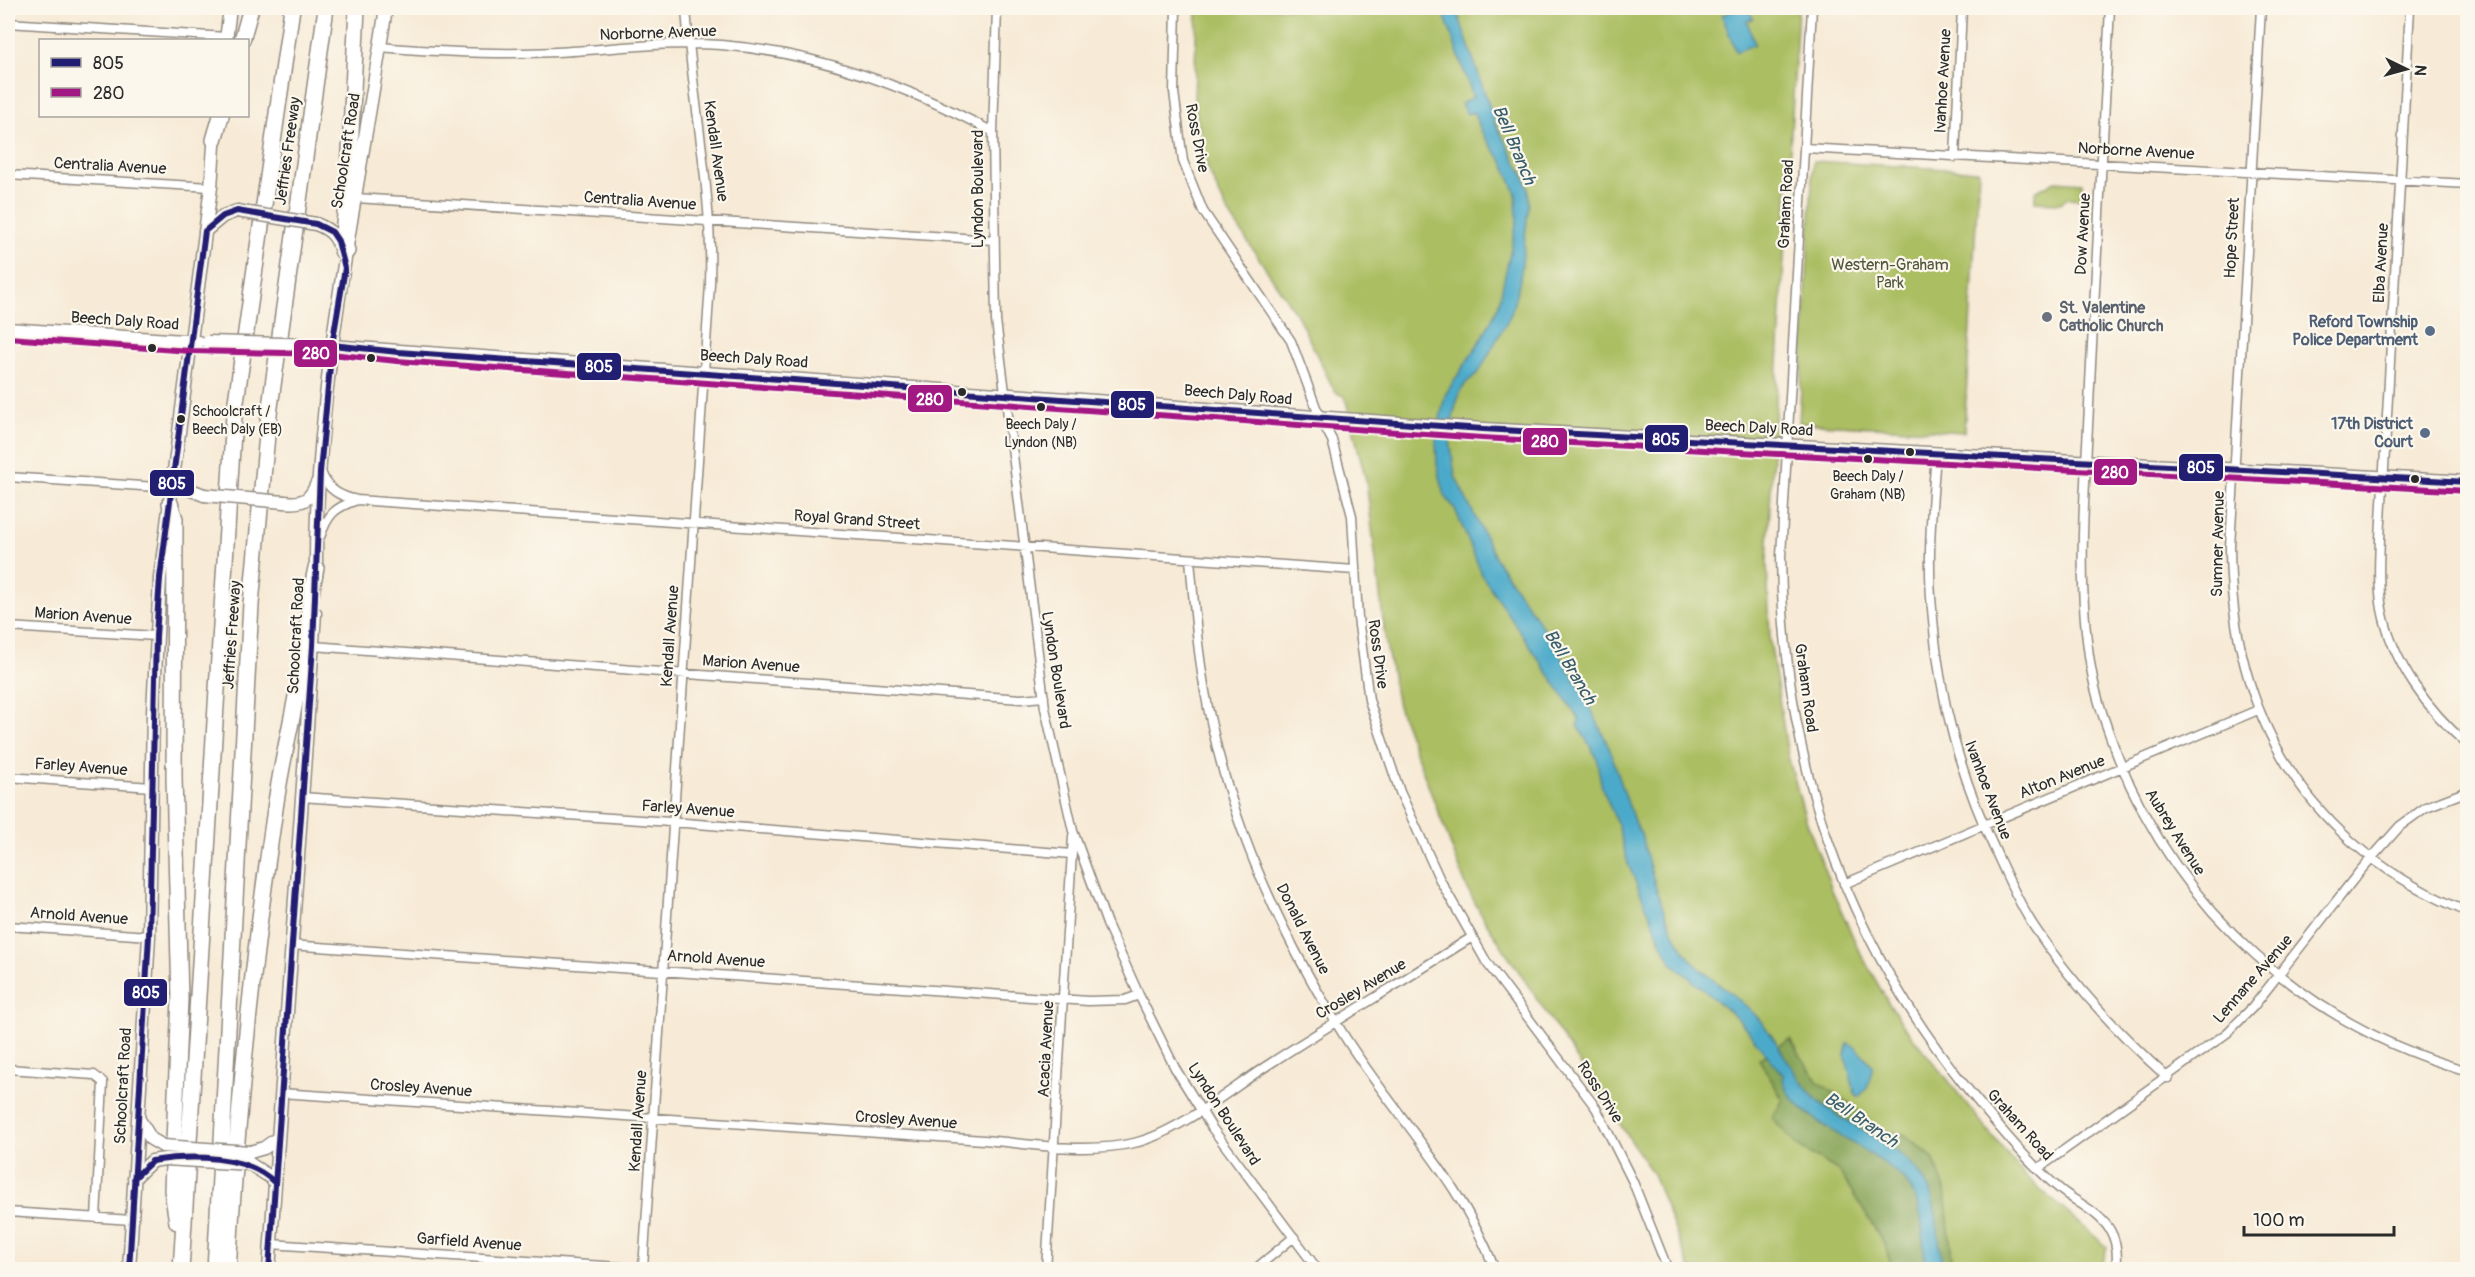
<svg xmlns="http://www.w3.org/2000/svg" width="2475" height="1277" font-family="Pangolin,sans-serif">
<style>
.green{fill:#abbe62;stroke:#6b7446;stroke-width:1.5}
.forest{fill:#88a558;stroke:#5a6842;stroke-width:1.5}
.water{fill:#4baaca;stroke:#3b6a7a;stroke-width:1.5}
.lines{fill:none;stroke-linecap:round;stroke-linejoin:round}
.street-casing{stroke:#918a80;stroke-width:11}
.secondary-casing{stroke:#918a80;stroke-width:15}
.highway-casing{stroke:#918a80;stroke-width:18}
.street{stroke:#fff;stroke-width:8}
.secondary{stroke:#fff;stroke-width:12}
.highway{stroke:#fff;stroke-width:15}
.secondary-bridge-casing{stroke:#918a80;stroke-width:15;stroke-linecap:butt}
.secondary-bridge{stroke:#fff;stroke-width:12}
.bus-1-casing{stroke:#fbf7ec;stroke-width:10}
.bus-2-casing{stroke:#fbf7ec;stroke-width:10}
.bus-1{stroke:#221e72;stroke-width:6}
.bus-2{stroke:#a31984;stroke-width:6}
.worship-dot{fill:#6b7280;stroke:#fbf7ec;stroke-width:2}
.service-dot{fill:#5c6f8a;stroke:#fbf7ec;stroke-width:2}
.bus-dot{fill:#2b2b2b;stroke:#fbf7ec;stroke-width:2}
.labels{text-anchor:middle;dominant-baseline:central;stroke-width:4.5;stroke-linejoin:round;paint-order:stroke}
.bus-label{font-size:14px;fill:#2b2b2b;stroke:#fbf7ec}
.street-label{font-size:16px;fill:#2b2b2b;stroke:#fbf7ec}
.park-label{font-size:16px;fill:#51573c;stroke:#fbf7ec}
.worship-label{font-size:16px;font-weight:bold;fill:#5b616d;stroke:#fbf7ec;text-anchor:start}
.service-label{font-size:16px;font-weight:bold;fill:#4e5e75;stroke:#fbf7ec;text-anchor:end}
.water-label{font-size:18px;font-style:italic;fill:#385e6b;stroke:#fbf7ec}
.line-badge{stroke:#fbf7ec;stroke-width:2}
.badge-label{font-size:16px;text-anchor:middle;font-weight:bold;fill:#fff}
</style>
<rect width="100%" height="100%" fill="#fbf7ec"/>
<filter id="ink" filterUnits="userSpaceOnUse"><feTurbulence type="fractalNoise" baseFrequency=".0167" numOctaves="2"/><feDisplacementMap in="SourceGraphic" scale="12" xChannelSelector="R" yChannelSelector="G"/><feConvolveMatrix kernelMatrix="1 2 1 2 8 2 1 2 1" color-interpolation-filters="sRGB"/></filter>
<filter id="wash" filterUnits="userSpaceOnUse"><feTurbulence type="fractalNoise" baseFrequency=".008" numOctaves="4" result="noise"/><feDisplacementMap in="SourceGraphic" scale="24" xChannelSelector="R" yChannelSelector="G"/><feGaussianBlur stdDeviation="1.35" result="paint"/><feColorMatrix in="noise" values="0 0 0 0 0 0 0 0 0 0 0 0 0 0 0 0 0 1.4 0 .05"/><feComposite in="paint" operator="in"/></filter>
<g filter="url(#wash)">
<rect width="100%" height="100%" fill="#f7ead6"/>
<path class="green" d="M 1197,8 L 1798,8 L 1767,561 L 1770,640 L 1788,756 L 1806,820 L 1832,890 L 1859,950 L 1889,1004 L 1907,1030 L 2024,1175 L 2107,1247 L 2101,1269 L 1690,1269 L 1653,1174 L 1482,916 L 1467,888 L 1398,706 L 1386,644 L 1366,480 L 1345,397 L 1335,392 L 1298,317 L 1226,209 L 1207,167 L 1194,101 Z
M 1813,161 L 1979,171 L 1964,432 L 1799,423 Z
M 2055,181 L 2082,183 L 2081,199 L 2068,198 L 2060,203 L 2035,202 L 2035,192 Z"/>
<path class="forest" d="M 1790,1039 L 1817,1081 L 1849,1103 L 1880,1130 L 1904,1134 L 1933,1158 L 1945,1189 L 1953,1269 L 1892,1269 L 1885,1245 L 1839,1171 L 1797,1146 L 1772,1118 L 1783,1100 L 1759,1059 Z"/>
<path class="water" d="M 1442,8 L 1456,8 L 1495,123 L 1523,174 L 1528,187 L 1529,203 L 1520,280 L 1511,314 L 1479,372 L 1466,383 L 1460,392 L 1454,412 L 1450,440 L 1455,476 L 1497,561 L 1546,632 L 1585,696 L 1609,747 L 1635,824 L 1641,834 C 1652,875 1666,936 1697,966 C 1717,985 1741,998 1759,1019 C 1780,1043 1792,1075 1814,1097 C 1848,1130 1904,1141 1927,1185 C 1938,1206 1939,1246 1942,1269 L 1925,1269 C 1923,1242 1925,1208 1908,1184 C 1886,1153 1779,1115 1783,1075 L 1740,1021 L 1672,963 L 1664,948 L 1628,864 L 1618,825 L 1602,788 L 1596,756 L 1578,726 L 1579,719 L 1483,577 L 1455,509 L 1445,496 L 1437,465 L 1436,439 L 1445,395 L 1482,338 L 1498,307 L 1517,221 L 1516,194 L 1503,162 L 1484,136 L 1473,112 L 1467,114 L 1461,104 L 1473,97 Z
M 1743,8 L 1749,8 L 1753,19 L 1747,21 L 1755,44 L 1736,52 L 1722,15 Z
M 1848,1043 L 1856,1047 L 1873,1066 L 1867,1088 L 1859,1097 L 1855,1093 L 1845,1055 Z"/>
</g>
<g filter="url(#ink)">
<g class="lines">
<defs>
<path id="street" d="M 997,8 L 993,132 L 996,321 L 1045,708 L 1073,831 L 1107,924 L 1139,995 L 1175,1068 L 1212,1128 L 1318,1270
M 1176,8 L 1174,92 L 1183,161 L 1203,211 L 1291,341 L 1320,418 L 1332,440 L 1352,516 L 1358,618 L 1369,700 L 1400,792 L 1440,880 L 1487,963 L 1596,1108 L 1633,1182 L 1668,1270
M 1812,8 L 1781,556 C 1783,756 1840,930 1966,1087 C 1993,1120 2029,1164 2061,1190 C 2077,1203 2099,1212 2110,1230 C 2117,1242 2118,1256 2116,1270
M 2110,8 C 2103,140 2095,273 2089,406 C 2085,493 2076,582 2091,668 C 2096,699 2107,728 2118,757 C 2179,911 2308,1027 2468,1071
M 2261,8 L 2230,547 C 2231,717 2308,847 2468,912
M 2410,8 L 2380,539 C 2379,562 2378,587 2382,609 C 2392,662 2428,711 2468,745
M 8,23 L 226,37
M 380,47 C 439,52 498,55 557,52 C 612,49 667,41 721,45 C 819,53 907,86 993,132
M 1804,148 L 2468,184
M 1955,157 L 1962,8
M 8,175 L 211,187
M 356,198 L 993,240
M 1936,454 C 1932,505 1927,558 1932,609 C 1939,701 1960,777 2000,861 C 2010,883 2020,905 2033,925 C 2071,983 2117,1032 2168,1078
M 321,472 C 328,490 339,496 357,500 L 1355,570
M 8,477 L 171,488
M 320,537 C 328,514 334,508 357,500
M 1190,559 C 1195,615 1199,671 1212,726 C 1236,837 1285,942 1345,1037 C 1395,1116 1462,1181 1495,1270
M 8,627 L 156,636
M 313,646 L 1021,699 L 1044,697
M 8,777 L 152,787
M 301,797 L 685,823 L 1072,854
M 1844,884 L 2258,710
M 8,926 L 149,936
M 290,945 L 1088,1001 L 1125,1000 L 1139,995
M 8,1069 L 94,1075 L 103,1082 L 96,1218
M 280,1093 L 984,1140 C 1033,1144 1084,1154 1134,1143 C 1178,1133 1232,1088 1271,1063 C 1337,1020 1405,980 1472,937
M 2039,1168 L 2227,1033 L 2253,1007 L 2360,871 L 2400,826 L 2426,807 L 2468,791
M 8,1212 L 132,1220
M 270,1244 L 665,1270
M 643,1268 L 710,284 C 713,191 692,100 686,8
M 1046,1270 L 1073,836
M 1254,1270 L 1294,1237"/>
<path id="secondary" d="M 226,40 L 230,8
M 316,224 C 331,230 337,236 341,252
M 205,231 L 223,216 L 237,211
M 8,329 L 198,342
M 317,345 L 1483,429 L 2468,482
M 172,477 L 186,488 L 204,495
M 284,502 C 304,504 310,500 317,483
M 316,577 C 314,386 358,196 386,8
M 138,1118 L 151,1139 L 163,1146
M 250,1152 L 264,1148 L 278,1138
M 250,1164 L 270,1177 L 275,1183
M 134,1178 L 152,1161 L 165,1159
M 129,1270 L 149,936 L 153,712 L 160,578 L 211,187 L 215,132
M 269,1270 L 315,613"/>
<path id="highway" d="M 242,40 L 251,8
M 214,140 L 221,116
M 347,251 L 343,235 L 349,172 L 357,8
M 170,503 L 175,519 L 174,778 L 180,999 L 172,1190 L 177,1222
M 181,1270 L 234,416 L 292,8
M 215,1270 L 251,604 L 269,414 L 326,8
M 228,1270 C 237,1115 252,962 275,809 C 282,758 295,709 303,658 C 308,628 309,598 316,568"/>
</defs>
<use href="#street" class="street-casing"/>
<use href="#secondary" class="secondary-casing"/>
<use href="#highway" class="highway-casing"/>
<use href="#street" class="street"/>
<use href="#secondary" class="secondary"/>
<use href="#highway" class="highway"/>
<defs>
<path id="secondary-bridge" d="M 237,211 L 316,224
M 208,342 L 317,345
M 204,495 L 284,502
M 163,1146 L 250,1152
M 165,1159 L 250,1164"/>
</defs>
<use href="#secondary-bridge" class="secondary-bridge-casing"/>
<use href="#secondary-bridge" class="secondary-bridge"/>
<defs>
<path id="bus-1" d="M 332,345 L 398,352 L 1483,429 L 2468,482
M 134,1178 L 152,1161 C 190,1155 247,1154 275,1183
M 129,1270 L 149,936 L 156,636 L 160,578 L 205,231 L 223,216 L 237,211 L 316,224 L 332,232 L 338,241 L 345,268 L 332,345 L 320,472 L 313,646 L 269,1270"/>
<path id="bus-2" d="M 8,338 L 190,351 L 331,354 L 397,361 L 1482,438 L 2468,491"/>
</defs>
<use href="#bus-1" class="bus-1-casing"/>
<use href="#bus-2" class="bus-2-casing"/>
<use href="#bus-1" class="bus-1"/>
<use href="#bus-2" class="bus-2"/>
</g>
</g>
<circle class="worship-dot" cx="2047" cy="317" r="6"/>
<g class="service-dot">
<circle cx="2430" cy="331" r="6"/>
<circle cx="2425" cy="433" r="6"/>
</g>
<g class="bus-dot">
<circle cx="152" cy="348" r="5"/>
<circle cx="371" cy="358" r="5"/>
<circle cx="962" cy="392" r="5"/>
<circle cx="1041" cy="407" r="5"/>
<circle cx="181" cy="419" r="5"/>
<circle cx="1910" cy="452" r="5"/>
<circle cx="1868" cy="459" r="5"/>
<circle cx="2415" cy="479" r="5"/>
</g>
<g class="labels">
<g class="bus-label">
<text x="192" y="411" text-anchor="start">Schoolcraft /<tspan x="192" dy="18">Beech Daly (EB)</tspan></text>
<text x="1041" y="424">Beech Daly /<tspan x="1041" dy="18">Lyndon (NB)</tspan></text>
<text x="1868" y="476">Beech Daly /<tspan x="1868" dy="18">Graham (NB)</tspan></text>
</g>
<g class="street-label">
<text transform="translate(658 33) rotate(-2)">Norborne Avenue</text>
<text transform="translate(1943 81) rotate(-87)">Ivanhoe Avenue</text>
<text transform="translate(1197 138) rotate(79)">Ross Drive</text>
<text transform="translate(288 151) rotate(-82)">Jeffries Freeway</text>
<text transform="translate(346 151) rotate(-81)">Schoolcraft Road</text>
<text transform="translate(716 151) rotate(82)">Kendall Avenue</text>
<text transform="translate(2136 151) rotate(3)">Norborne Avenue</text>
<text transform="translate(110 166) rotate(3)">Centralia Avenue</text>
<text transform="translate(978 189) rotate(-90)">Lyndon Boulevard</text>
<text transform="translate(640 201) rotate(4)">Centralia Avenue</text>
<text transform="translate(1786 204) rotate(-87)">Graham Road</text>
<text transform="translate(2083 234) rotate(-87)">Dow Avenue</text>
<text transform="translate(2232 238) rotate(-87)">Hope Street</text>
<text transform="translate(2381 263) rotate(-87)">Elba Avenue</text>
<text transform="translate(125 321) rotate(4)">Beech Daly Road</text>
<text transform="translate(754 359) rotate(4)">Beech Daly Road</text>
<text transform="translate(1238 395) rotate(5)">Beech Daly Road</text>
<text transform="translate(1759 428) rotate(3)">Beech Daly Road</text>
<text transform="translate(857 520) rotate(4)">Royal Grand Street</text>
<text transform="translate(2218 544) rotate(-89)">Sumner Avenue</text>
<text transform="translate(83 616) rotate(4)">Marion Avenue</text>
<text transform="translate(232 635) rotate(-86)">Jeffries Freeway</text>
<text transform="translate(296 636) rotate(-87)">Schoolcraft Road</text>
<text transform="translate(670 636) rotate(-86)">Kendall Avenue</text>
<text transform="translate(1378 654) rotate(82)">Ross Drive</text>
<text transform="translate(751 664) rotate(4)">Marion Avenue</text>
<text transform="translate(1056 670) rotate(81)">Lyndon Boulevard</text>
<text transform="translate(1806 688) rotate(82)">Graham Road</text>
<text transform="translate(81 767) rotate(4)">Farley Avenue</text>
<text transform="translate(2062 777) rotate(-22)">Alton Avenue</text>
<text transform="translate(1988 790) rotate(69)">Ivanhoe Avenue</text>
<text transform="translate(688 809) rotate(4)">Farley Avenue</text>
<text transform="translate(2175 832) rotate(58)">Aubrey Avenue</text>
<text transform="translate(79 916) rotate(4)">Arnold Avenue</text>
<text transform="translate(1303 929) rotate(63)">Donald Avenue</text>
<text transform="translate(716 959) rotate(4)">Arnold Avenue</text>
<text transform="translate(2253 979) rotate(-49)">Lennane Avenue</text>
<text transform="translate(1361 989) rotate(-31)">Crosley Avenue</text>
<text transform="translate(1046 1049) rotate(-87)">Acacia Avenue</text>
<text transform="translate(123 1086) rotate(-87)">Schoolcraft Road</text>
<text transform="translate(421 1088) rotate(4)">Crosley Avenue</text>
<text transform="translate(1600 1092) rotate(57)">Ross Drive</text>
<text transform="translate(1224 1114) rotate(57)">Lyndon Boulevard</text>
<text transform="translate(906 1120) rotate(4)">Crosley Avenue</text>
<text transform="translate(638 1121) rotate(-86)">Kendall Avenue</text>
<text transform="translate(2020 1125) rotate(48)">Graham Road</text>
<text transform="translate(469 1242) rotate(4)">Garfield Avenue</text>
</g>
<g class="park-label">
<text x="1890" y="265">Western-Graham<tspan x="1890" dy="18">Park</tspan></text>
</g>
<g class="worship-label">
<text x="2059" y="308">St. Valentine<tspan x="2059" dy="18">Catholic Church</tspan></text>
</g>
<g class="service-label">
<text x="2418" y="322">Reford Township<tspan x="2418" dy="18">Police Department</tspan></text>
<text x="2413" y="424">17th District<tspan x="2413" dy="18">Court</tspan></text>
</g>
<g class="water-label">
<text transform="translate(1514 145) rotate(67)">Bell Branch</text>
<text transform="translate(1570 667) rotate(59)">Bell Branch</text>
<text transform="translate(1861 1120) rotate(34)">Bell Branch</text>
</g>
</g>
<g class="line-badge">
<rect x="293" y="339" width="45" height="29" rx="6" fill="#a31984"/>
<rect x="576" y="352" width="46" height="29" rx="6" fill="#221e72"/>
<rect x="907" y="384" width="46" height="29" rx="6" fill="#a31984"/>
<rect x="1110" y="390" width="45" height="29" rx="6" fill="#221e72"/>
<rect x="1644" y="424" width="45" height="29" rx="6" fill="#221e72"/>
<rect x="1522" y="427" width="46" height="29" rx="6" fill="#a31984"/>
<rect x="2178" y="453" width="46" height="29" rx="6" fill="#221e72"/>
<rect x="2093" y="458" width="45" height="28" rx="6" fill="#a31984"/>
<rect x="149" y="469" width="46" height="28" rx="6" fill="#221e72"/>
<rect x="123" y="978" width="45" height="29" rx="6" fill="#221e72"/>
</g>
<g class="badge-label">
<text x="316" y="359">280</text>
<text x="599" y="372">805</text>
<text x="930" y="405">280</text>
<text x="1132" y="410">805</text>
<text x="1666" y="445">805</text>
<text x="1545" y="447">280</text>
<text x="2201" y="473">805</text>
<text x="2115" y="478">280</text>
<text x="172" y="489">805</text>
<text x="146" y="998">805</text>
</g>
<rect width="2475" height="1277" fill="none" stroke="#fbf7ec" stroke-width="30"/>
<rect x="39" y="39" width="210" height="78" fill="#fbf7ec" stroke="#a8a59f" stroke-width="1.5"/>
<rect x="51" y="58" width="30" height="9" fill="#221e72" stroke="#a8a59f" stroke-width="1.5"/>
<text x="93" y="69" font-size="18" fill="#2b2b2b">805</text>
<rect x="51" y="88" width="30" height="9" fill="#a31984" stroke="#a8a59f" stroke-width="1.5"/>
<text x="93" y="99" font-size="18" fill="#2b2b2b">280</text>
<g transform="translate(2406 69) rotate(95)" stroke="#fbf7ec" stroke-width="4.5" paint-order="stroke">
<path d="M0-4.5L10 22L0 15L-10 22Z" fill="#2b2b2b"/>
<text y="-9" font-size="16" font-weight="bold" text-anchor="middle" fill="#2b2b2b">N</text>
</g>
<path d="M2244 1226v9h150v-9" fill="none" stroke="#2b2b2b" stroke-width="3"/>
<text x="2253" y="1226" font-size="18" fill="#2b2b2b" stroke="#fbf7ec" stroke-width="4.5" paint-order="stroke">100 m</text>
</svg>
